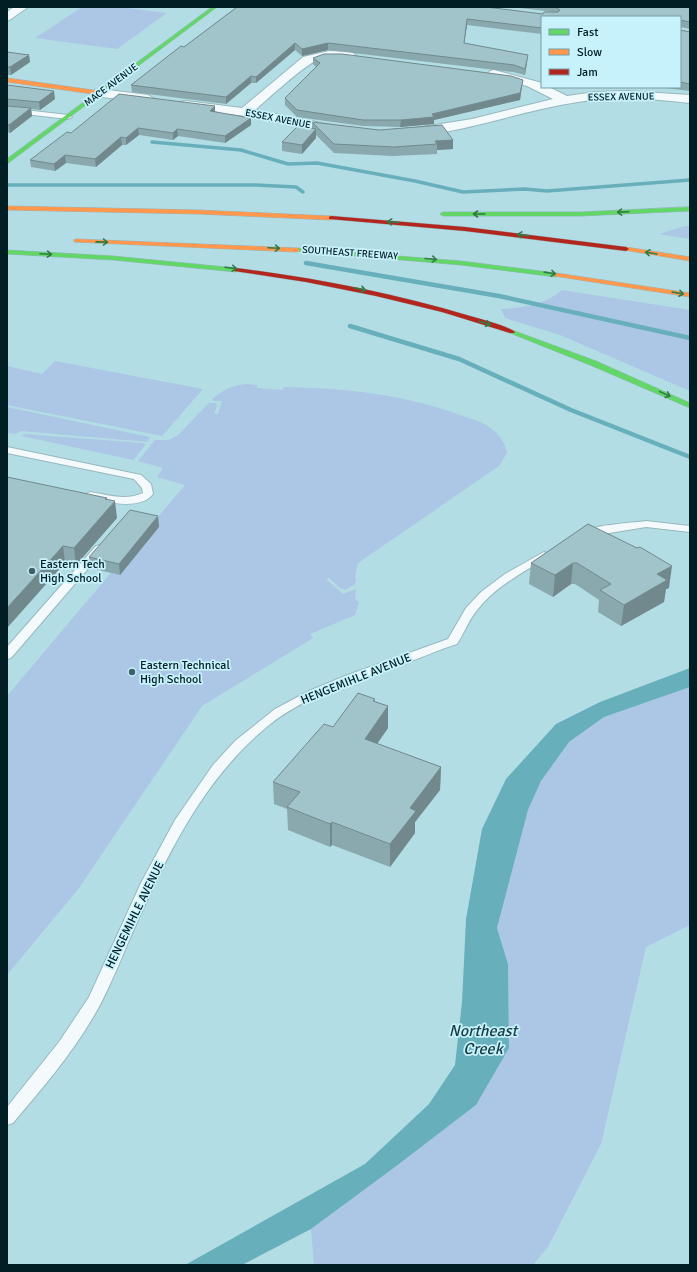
<svg xmlns="http://www.w3.org/2000/svg" width="697" height="1272" font-family="Signika,sans-serif">
<style>
.green{fill:#acc6e5}
.water{fill:#68afbc}
.lines{fill:none;stroke-linecap:round;stroke-linejoin:round}
.stream-far1{stroke:#68afbc;stroke-width:3.5}
.stream{stroke:#68afbc;stroke-width:4.5}
.lane-casing{stroke:#96b8be;stroke-width:2}
.street-casing{stroke:#96b8be;stroke-width:2}
.fast-casing{stroke:#96b8be;stroke-width:1}
.slow-casing{stroke:#96b8be;stroke-width:1}
.jam-casing{stroke:#96b8be;stroke-width:1}
.lane{fill:#f4fafb;fill-rule:evenodd}
.street{fill:#f4fafb;fill-rule:evenodd}
.fast{fill:#63d668;fill-rule:evenodd}
.slow{fill:#ff974d;fill-rule:evenodd}
.jam{fill:#b3261e;fill-rule:evenodd}
.wall{fill:#8aa9ae}
.shaded-wall{fill:#71898d}
.building{fill:#a1c4ca;stroke:#71898d}
.oneway{stroke:#327a46}
.poi-dot{fill:#3f6168;stroke:#c7f2fc;stroke-width:1.5}
.labels{text-anchor:middle;dominant-baseline:central;stroke-width:3.5;stroke-linejoin:round;paint-order:stroke}
.far-street-label{font-size:10px;fill:#001e24;stroke:#c7f2fc}
.poi-label{font-size:12px;fill:#001e24;stroke:#c7f2fc;text-anchor:start}
.street-label{font-size:12px;fill:#001e24;stroke:#c7f2fc}
.near-water-label{font-size:16px;font-style:italic;fill:#173e45;stroke:#c7f2fc}
</style>
<rect width="100%" height="100%" fill="#b3dde5"/>
<path class="green" d="M 82,7 L 119,7 L 167,13 L 117,49 L 35,38 Z
M 685,226 L 690,226 L 690,239 L 659,234 Z
M 562,290 L 690,310 L 690,391 L 560,335 L 505,318 L 501,309 C 521,308 546,305 562,290 Z
M 55,361 L 203,389 L 162,436 L 7,405 L 7,366 L 42,374 Z
M 247,384 L 257,385 L 257,388 L 282,390 L 284,387 C 343,388 404,394 460,415 C 472,419 484,422 493,430 C 501,436 505,444 507,453 L 499,466 L 358,563 L 355,576 L 356,581 L 355,584 L 345,590 L 340,588 L 329,578 L 326,579 L 343,594 L 356,589 L 355,599 L 359,602 L 355,615 L 310,634 L 313,638 L 202,706 L 79,888 L 7,975 L 7,696 L 185,485 L 157,477 L 163,468 L 138,461 L 155,440 L 168,440 L 177,436 L 209,403 L 216,403 L 217,405 L 214,414 L 218,414 L 222,401 L 214,401 L 212,399 C 223,390 233,385 247,384 Z
M 7,407 L 150,437 L 148,442 L 21,431 L 16,434 L 7,433 Z
M 24,434 L 142,443 L 146,444 L 133,460 L 22,436 Z
M 690,687 L 690,925 L 646,947 L 601,1144 L 548,1247 L 533,1265 L 314,1265 L 311,1229 L 395,1167 L 476,1105 L 509,1048 L 508,964 L 497,928 L 528,810 L 541,781 L 569,742 L 604,717 Z"/>
<path class="water" d="M 690,668 L 690,687 L 604,717 L 569,742 L 541,781 L 528,810 L 497,928 L 508,964 L 509,1048 L 476,1105 L 395,1167 L 311,1229 L 242,1265 L 185,1265 L 365,1164 L 429,1104 L 455,1065 L 462,1002 L 466,919 L 482,829 L 506,779 L 556,724 L 600,702 Z"/>
<g class="lines">
<path class="stream-far1" d="M 152,142 L 241,150 L 288,164 L 317,163 L 415,181 L 463,192 L 525,189 L 547,191 L 690,180
M 7,185 L 256,185 L 296,187 L 303,192"/>
<path class="stream" d="M 306,263 L 499,296 L 690,338
M 350,326 L 459,359 L 571,410 L 690,457"/>
<defs>
<path id="lane" d="M 7,108 L 68,115 L 72,117 L 68,119 L 7,112 Z
M 7,447 L 141,475 L 151,484 L 153,494 C 140,511 104,502 86,497 L 85,495 L 90,492 C 108,495 126,501 143,493 L 142,488 L 134,479 L 7,453 Z
M 646,521 L 690,526 L 690,532 L 646,527 L 585,537 L 579,534 C 587,525 633,523 646,521 Z
M 100,545 L 104,546 L 106,548 L 104,550 L 11,658 L 7,659 L 7,647 L 96,546 Z
M 544,552 L 550,555 L 548,557 C 524,572 496,586 478,609 C 469,619 465,632 457,644 C 440,649 423,657 406,663 C 359,679 308,694 269,725 C 200,781 162,865 127,945 C 119,964 111,983 102,1001 C 79,1046 45,1085 13,1123 L 7,1125 L 7,1107 L 59,1042 L 89,997 L 141,883 L 175,820 L 213,765 L 235,741 L 275,709 L 309,691 L 345,676 L 448,639 L 466,608 L 481,592 L 505,574 Z"/>
<path id="street" d="M 14,7 L 28,7 L 11,19 L 7,21 L 7,12 Z
M 329,51 L 351,52 L 357,56 C 353,62 328,57 318,60 C 305,64 268,99 255,110 L 346,128 L 348,131 L 346,134 L 341,135 L 245,116 L 186,109 L 181,108 L 179,105 L 181,102 L 186,101 L 242,108 L 303,57 Z
M 494,70 L 542,83 L 542,87 L 549,87 L 567,96 L 595,92 L 627,91 L 690,95 L 690,103 C 653,99 615,96 578,102 C 523,110 471,131 415,136 L 410,135 L 408,132 L 410,129 L 472,119 L 553,99 L 527,86 L 490,77 L 488,74 L 490,71 Z
M 100,89 L 148,95 L 155,99 L 148,103 L 95,96 L 93,93 L 95,90 Z"/>
<path id="fast" d="M 212,7 L 217,7 L 7,164 L 7,159 Z
M 690,207 L 690,211 L 581,216 L 443,216 L 440,214 L 443,212 L 581,212 Z
M 297,248 L 461,261 L 556,273 L 559,275 L 556,277 L 461,265 L 295,251 L 295,249 Z
M 7,250 L 113,256 L 236,268 L 239,270 L 236,272 L 113,260 L 7,254 Z
M 512,330 L 596,361 L 690,403 L 690,408 L 590,365 L 510,333 L 509,332 Z"/>
<path id="slow" d="M 7,78 L 100,91 L 103,93 L 100,95 L 7,82 Z
M 7,206 L 198,210 L 331,216 L 334,218 L 331,220 L 198,214 L 7,210 Z
M 76,239 L 297,248 L 300,250 L 297,252 L 74,242 L 74,240 Z
M 626,247 L 690,257 L 690,261 L 624,250 L 624,248 Z
M 556,273 L 690,293 L 690,297 L 554,276 L 553,275 Z"/>
<path id="jam" d="M 331,216 L 465,227 L 626,247 L 629,249 L 626,251 L 465,231 L 329,219 L 329,217 Z
M 236,268 C 315,278 393,293 470,316 C 480,319 508,326 515,332 L 514,333 L 510,333 L 442,312 L 376,296 L 306,282 L 234,271 L 234,269 Z"/>
</defs>
<use href="#lane" class="lane-casing"/>
<use href="#street" class="street-casing"/>
<use href="#fast" class="fast-casing"/>
<use href="#slow" class="slow-casing"/>
<use href="#jam" class="jam-casing"/>
<use href="#lane" class="lane"/>
<use href="#street" class="street"/>
<use href="#fast" class="fast"/>
<use href="#slow" class="slow"/>
<use href="#jam" class="jam"/>
</g>
<path class="wall" d="M 237,7 L 543,14 L 553,12 L 512,7 L 690,7 L 690,29 L 680,27 L 680,17 L 542,17 L 542,34 L 467,25 L 464,44 L 527,62 L 525,75 L 513,72 L 328,50 L 302,56 L 295,50 L 256,83 L 251,83 L 226,104 L 132,92 L 131,85 L 184,47 Z
M 680,30 L 690,32 L 690,91 L 657,87 L 680,87 Z
M 7,52 L 29,55 L 30,62 L 11,75 L 7,75 Z
M 313,58 L 523,80 L 522,86 L 520,100 L 434,120 L 434,124 L 400,127 L 363,126 L 297,117 L 285,105 L 285,98 L 316,67 L 313,64 Z
M 7,85 L 55,99 L 40,110 L 31,109 L 32,116 L 10,133 L 7,132 Z
M 215,111 L 251,125 L 225,143 L 178,136 L 173,140 L 139,135 L 126,145 L 122,145 L 96,167 L 66,163 L 55,171 L 31,167 L 30,160 L 71,133 Z
M 312,122 L 379,130 L 442,125 L 453,149 L 437,150 L 437,154 L 393,156 L 334,153 L 316,135 L 316,138 L 302,154 L 282,151 L 282,142 L 312,128 Z
M 7,477 L 107,500 L 117,518 L 76,565 L 65,563 Z
M 158,516 L 159,527 L 120,575 L 90,568 L 89,557 Z
M 588,524 L 669,588 L 666,589 L 664,602 L 621,626 L 598,612 L 599,600 L 575,584 L 571,584 L 553,597 L 529,584 L 531,563 Z
M 375,699 L 375,702 L 388,728 L 377,744 L 441,767 L 440,790 L 415,822 L 415,833 L 390,867 L 332,845 L 330,847 L 288,830 L 287,809 L 274,804 L 273,782 L 333,727 Z"/>
<path class="shaded-wall" d="M 467,19 L 467,25 L 463,50 L 464,43 Z
M 295,43 L 295,50 L 256,83 L 256,77 Z
M 328,43 L 328,50 L 302,56 L 302,49 Z
M 29,55 L 30,62 L 11,75 L 10,67 Z
M 528,55 L 527,62 L 525,75 L 525,69 Z
M 251,76 L 251,83 L 226,104 L 226,97 Z
M 523,80 L 522,86 L 520,100 L 434,120 L 434,124 L 400,127 L 401,120 L 432,114 Z
M 54,91 L 55,99 L 40,110 L 39,102 Z
M 215,106 L 215,114 L 210,111 Z
M 31,108 L 32,116 L 10,133 L 9,125 Z
M 251,118 L 251,125 L 225,143 L 225,136 Z
M 138,128 L 139,135 L 126,145 L 126,138 Z
M 177,129 L 178,136 L 173,140 L 173,133 Z
M 316,129 L 316,138 L 302,154 L 302,145 Z
M 121,137 L 122,145 L 96,167 L 95,159 Z
M 453,140 L 453,149 L 437,150 L 437,144 L 435,141 Z
M 65,155 L 66,163 L 55,171 L 54,164 Z
M 107,498 L 108,510 L 115,501 L 117,518 L 76,565 L 74,548 Z
M 158,516 L 159,527 L 120,575 L 119,564 Z
M 63,546 L 65,563 L 7,628 L 7,608 Z
M 573,563 L 571,584 L 553,597 L 555,575 Z
M 672,566 L 669,588 L 666,589 L 664,602 L 621,626 L 624,605 L 657,574 Z
M 388,706 L 388,728 L 365,761 L 365,739 Z
M 441,767 L 440,790 L 415,822 L 415,833 L 390,867 L 390,844 L 410,808 Z
M 332,822 L 332,845 L 330,847 L 330,824 Z"/>
<path class="building" d="M 237,7 L 486,7 L 543,14 L 544,12 L 558,12 L 560,10 L 555,7 L 690,7 L 690,22 L 680,20 L 680,17 L 542,17 L 542,28 L 467,19 L 464,43 L 528,55 L 525,69 L 514,65 L 328,43 L 302,49 L 295,43 L 256,77 L 251,76 L 226,97 L 131,85 L 181,46 L 184,47 Z
M 680,30 L 690,32 L 690,84 L 680,82 Z
M 7,52 L 29,55 L 10,67 L 7,67 Z
M 324,54 L 342,54 L 511,76 L 523,80 L 520,93 L 432,114 L 434,117 L 401,120 L 363,120 L 297,110 L 285,98 L 320,63 L 313,58 Z
M 7,85 L 54,91 L 39,102 L 7,99 Z
M 119,94 L 215,106 L 210,111 L 251,118 L 225,136 L 177,129 L 173,133 L 138,128 L 126,138 L 121,137 L 95,159 L 65,155 L 54,164 L 30,160 L 67,132 L 71,133 Z
M 7,106 L 31,108 L 9,125 L 7,124 Z
M 312,122 L 379,130 L 442,125 L 453,140 L 435,141 L 437,144 L 394,147 L 334,144 Z
M 298,126 L 316,129 L 302,145 L 282,142 Z
M 7,477 L 107,498 L 105,499 L 115,501 L 74,548 L 63,546 L 7,608 Z
M 130,510 L 158,516 L 119,564 L 89,557 Z
M 588,524 L 637,548 L 640,547 L 672,566 L 657,574 L 667,580 L 624,605 L 600,590 L 611,584 L 577,563 L 573,563 L 555,575 L 531,563 Z
M 358,693 L 375,699 L 373,701 L 388,706 L 365,739 L 441,767 L 410,808 L 416,811 L 390,844 L 332,822 L 330,824 L 287,807 L 300,792 L 273,782 L 324,724 L 333,727 Z"/>
<defs><path id="oneway-shaft" d="M-6 0H5M1.5-3L5.5 0L1.5 3" fill="none" stroke-width="1.6" stroke-linecap="round" stroke-linejoin="round"/></defs>
<g class="oneway">
<use href="#oneway-shaft" transform="translate(623 212) rotate(178)"/>
<use href="#oneway-shaft" transform="translate(479 214) rotate(-180)"/>
<use href="#oneway-shaft" transform="translate(393 222) rotate(-175)"/>
<use href="#oneway-shaft" transform="translate(523 235) rotate(-173)"/>
<use href="#oneway-shaft" transform="translate(102 242) rotate(1)"/>
<use href="#oneway-shaft" transform="translate(274 248) rotate(3)"/>
<use href="#oneway-shaft" transform="translate(651 253) rotate(-171)"/>
<use href="#oneway-shaft" transform="translate(46 254) rotate(3)"/>
<use href="#oneway-shaft" transform="translate(431 259) rotate(5)"/>
<use href="#oneway-shaft" transform="translate(231 268) rotate(7)"/>
<use href="#oneway-shaft" transform="translate(550 273) rotate(8)"/>
<use href="#oneway-shaft" transform="translate(360 289) rotate(12)"/>
<use href="#oneway-shaft" transform="translate(678 293) rotate(10)"/>
<use href="#oneway-shaft" transform="translate(485 323) rotate(18)"/>
<use href="#oneway-shaft" transform="translate(665 394) rotate(25)"/>
</g>
<g class="poi-dot">
<circle cx="32" cy="571" r="4"/>
<circle cx="132" cy="672" r="4"/>
</g>
<g class="labels">
<g class="far-street-label">
<text transform="translate(111 85) rotate(-37)">MACE AVENUE</text>
<text transform="translate(621 97) rotate(-1)">ESSEX AVENUE</text>
<text transform="translate(278 119) rotate(11)">ESSEX AVENUE</text>
<text transform="translate(350 253) rotate(4)">SOUTHEAST FREEWAY</text>
</g>
<g class="poi-label">
<text x="40" y="564">Eastern Tech<tspan x="40" dy="14">High School</tspan></text>
<text x="140" y="665">Eastern Technical<tspan x="140" dy="14">High School</tspan></text>
</g>
<g class="street-label">
<text transform="translate(356 679) rotate(-22)">HENGEMIHLE AVENUE</text>
<text transform="translate(135 915) rotate(-64)">HENGEMIHLE AVENUE</text>
</g>
<g class="near-water-label">
<text x="483" y="1031">Northeast<tspan x="483" dy="18">Creek</tspan></text>
</g>
</g>
<rect width="697" height="1272" fill="none" stroke="#001e24" stroke-width="16"/>
<rect x="541" y="16" width="140" height="72" fill="#c7f2fc" stroke="#779da6"/>
<rect x="549" y="29" width="20" height="6" fill="#63d668" stroke="#779da6"/>
<text x="577" y="36" font-size="12" fill="#001e24">Fast</text>
<rect x="549" y="49" width="20" height="6" fill="#ff974d" stroke="#779da6"/>
<text x="577" y="56" font-size="12" fill="#001e24">Slow</text>
<rect x="549" y="69" width="20" height="6" fill="#b3261e" stroke="#779da6"/>
<text x="577" y="76" font-size="12" fill="#001e24">Jam</text>
</svg>
